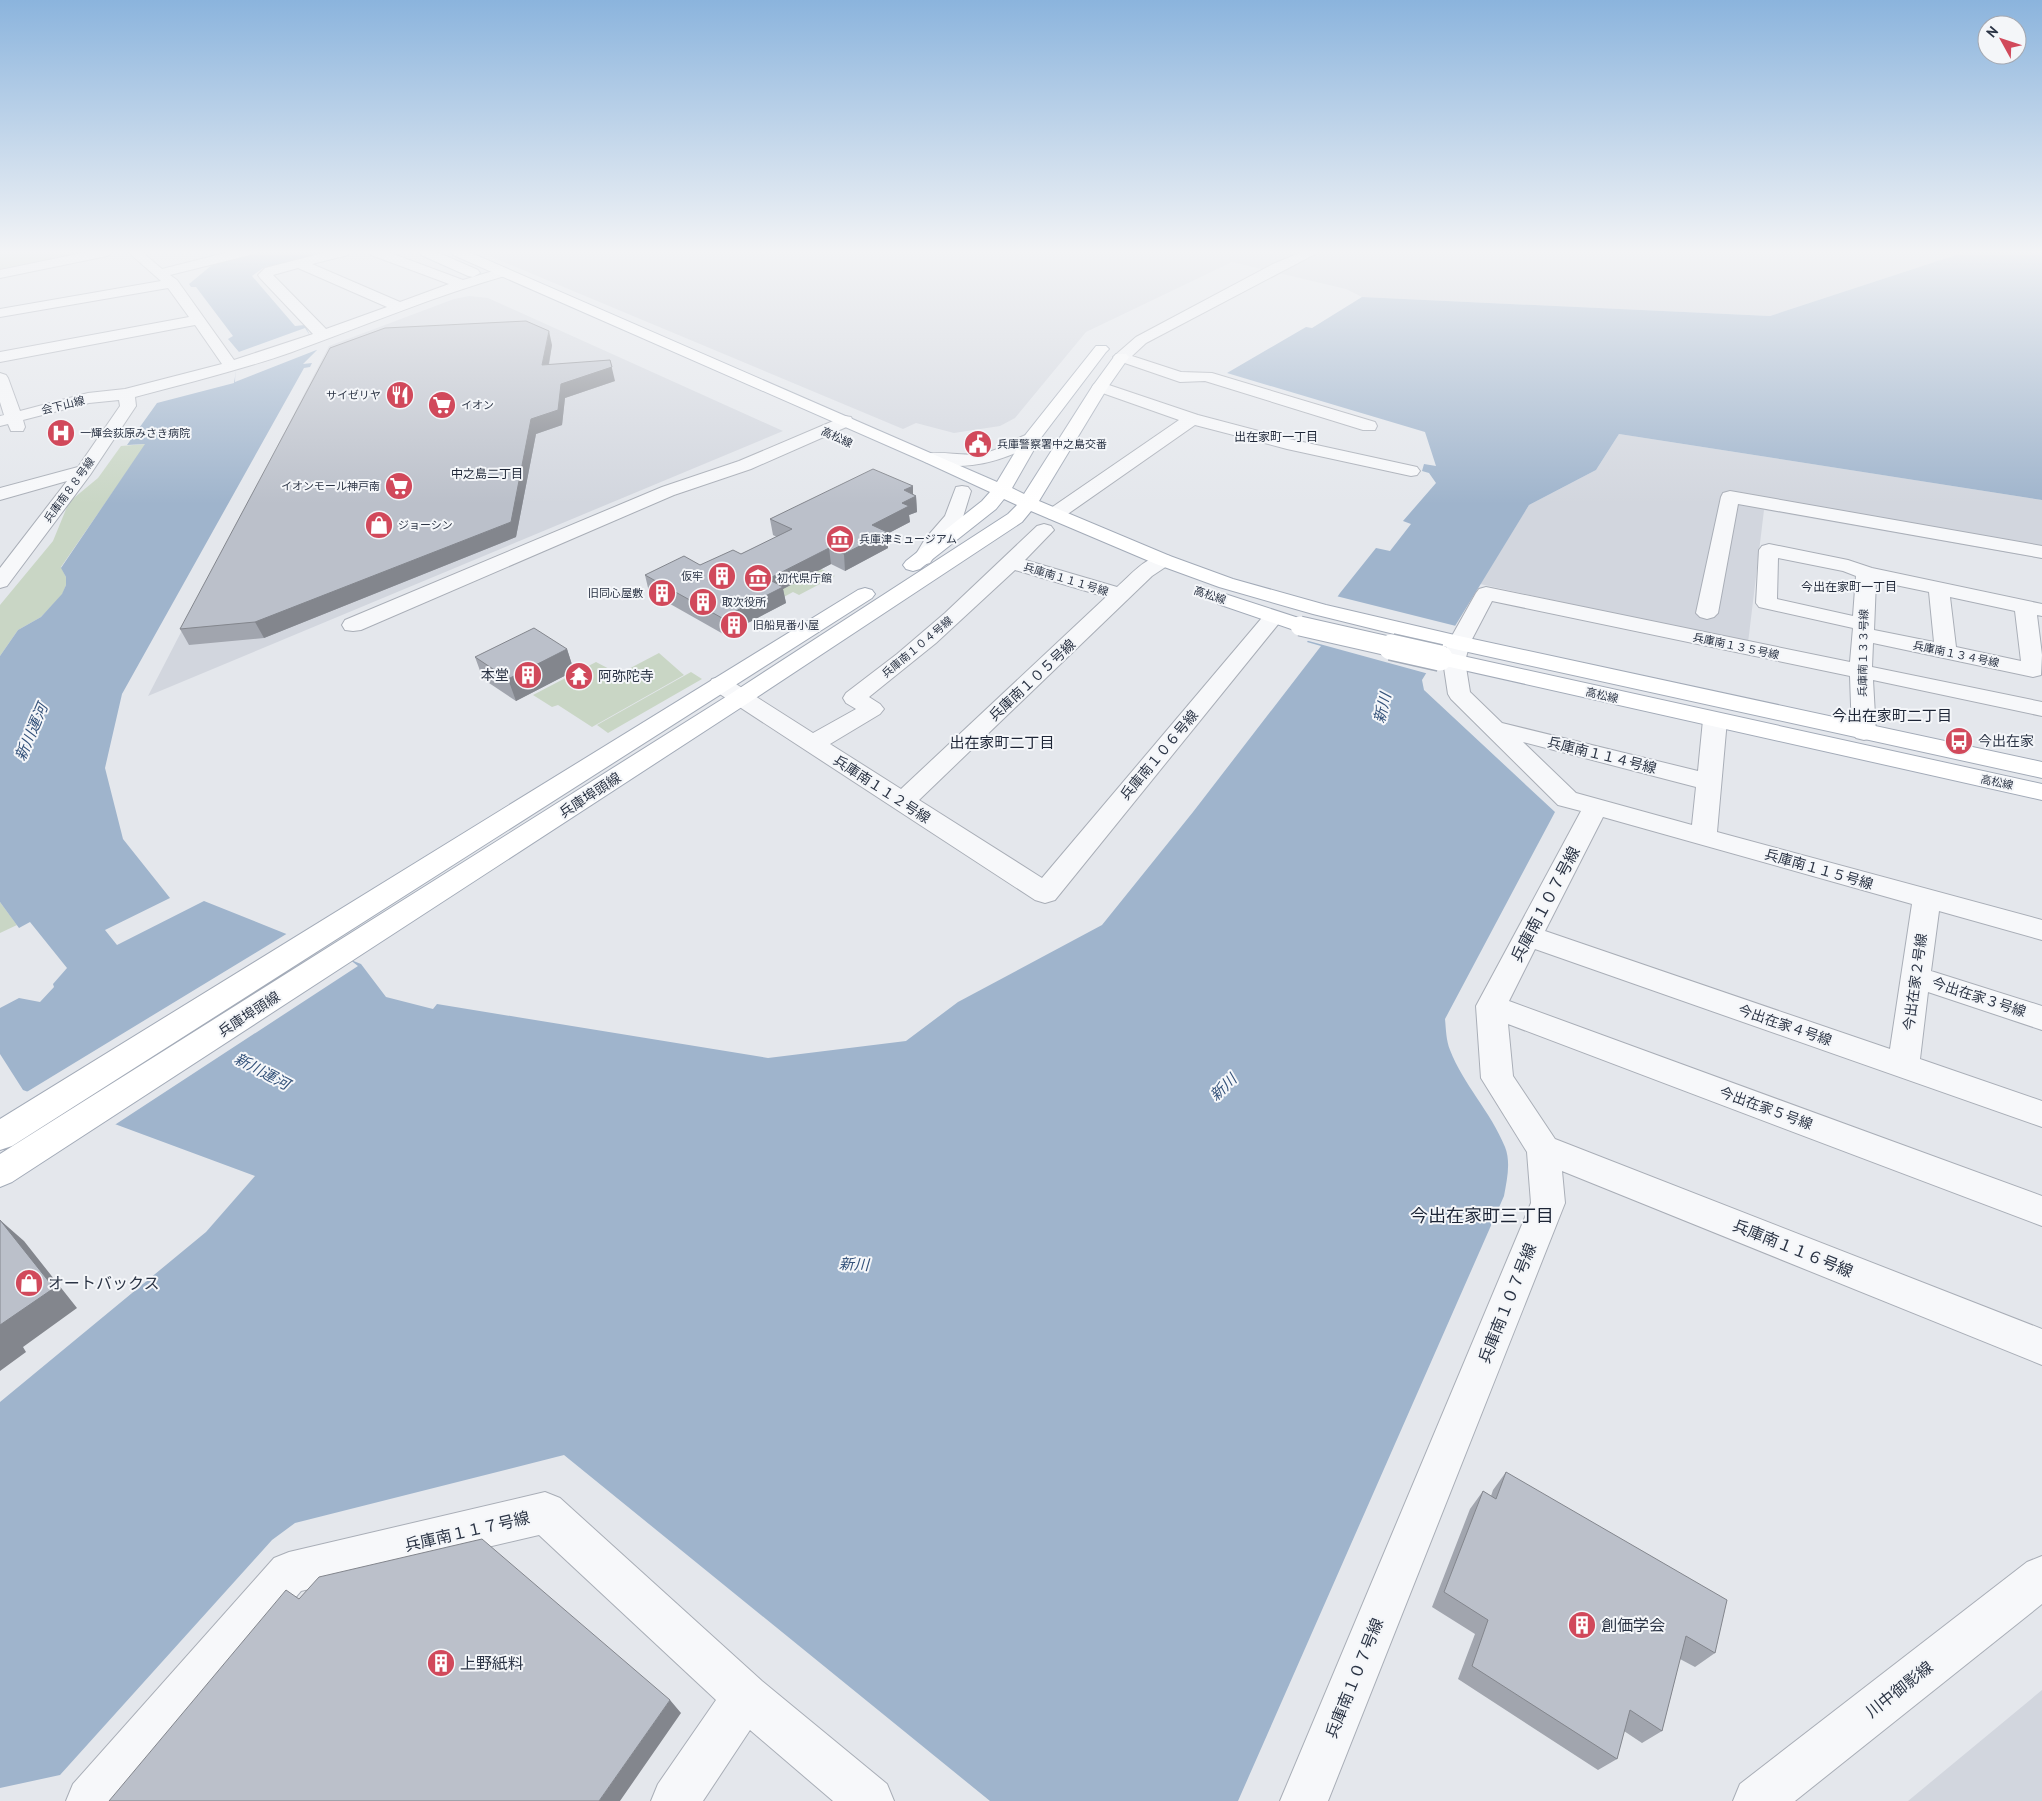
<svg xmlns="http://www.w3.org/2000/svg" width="2042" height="1801" font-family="'PT Sans','Noto Sans JP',sans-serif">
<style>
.built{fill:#d2d6de}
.green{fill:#c9d6c5}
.water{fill:#9fb4cc}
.pier{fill:#e4e7ec}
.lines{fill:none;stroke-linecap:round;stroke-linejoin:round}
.minor-casing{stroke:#a9aeb7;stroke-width:2}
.major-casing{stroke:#a3abb8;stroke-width:2}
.minor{fill:#f7f8fa;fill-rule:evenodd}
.major{fill:#fff;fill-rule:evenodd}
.major-bridge-far1-casing{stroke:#a3abb8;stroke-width:21;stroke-linecap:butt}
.major-bridge-casing{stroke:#a3abb8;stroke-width:28;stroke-linecap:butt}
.major-bridge-far1{stroke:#fff;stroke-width:19}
.major-bridge{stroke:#fff;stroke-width:25}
.wall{fill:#a1a5ae}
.shaded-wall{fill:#83868d}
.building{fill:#bbc0ca;stroke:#83868d}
.labels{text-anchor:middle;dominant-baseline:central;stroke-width:4;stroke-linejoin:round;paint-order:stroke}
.far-poi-label{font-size:11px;fill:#2b3445;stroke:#f4f6f9;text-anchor:start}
.far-street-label{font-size:11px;fill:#2b3445;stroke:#f4f6f9}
.far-neighbourhood-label{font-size:12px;fill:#1d2536;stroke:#f4f6f9}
.poi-label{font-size:14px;fill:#2b3445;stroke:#f4f6f9;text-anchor:start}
.street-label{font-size:14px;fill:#2b3445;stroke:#f4f6f9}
.water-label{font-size:15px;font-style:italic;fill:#34527a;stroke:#f4f6f9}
.neighbourhood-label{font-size:15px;fill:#1d2536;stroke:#f4f6f9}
.near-street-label{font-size:16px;fill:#2b3445;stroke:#f4f6f9}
.near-poi-label{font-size:16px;fill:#2b3445;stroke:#f4f6f9;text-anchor:start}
.near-neighbourhood-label{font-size:18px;fill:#1d2536;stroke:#f4f6f9}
</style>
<rect width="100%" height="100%" fill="#e4e7ec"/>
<path class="built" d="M 480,252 L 1965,252 L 1770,316 L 1362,297 L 1346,289 L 1232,262 L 1086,332 L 1015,418 L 1000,426 L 954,433 L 916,423 L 903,429 Z
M 469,296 L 488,298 L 783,431 L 148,696 L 329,346 L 454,299 Z
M 1619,434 L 2042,500 L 2042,559 L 1764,510 L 1748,643 L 1480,584 L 1529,505 L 1596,470 Z
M 2042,1690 L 2042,1801 L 1908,1801 Z"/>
<path class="green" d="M 0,252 L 94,252 L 0,271 Z
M 146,444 L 61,567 L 66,577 L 66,585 L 62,595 L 41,617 L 18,630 L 0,656 L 0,605 L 53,541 L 69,502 L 98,478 L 121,446 Z
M 817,567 L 835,576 L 799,595 L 793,592 L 780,599 L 766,582 L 786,582 L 792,585 L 815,573 Z
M 659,653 L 684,675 L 592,727 L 558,705 L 552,707 L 533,695 L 596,662 L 619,674 Z
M 691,672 L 702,679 L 608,733 L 597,725 Z
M 0,902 L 17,925 L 0,933 Z"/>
<path class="water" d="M 261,252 L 328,252 L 263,268 L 252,276 L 295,326 L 305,325 L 317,350 L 303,364 L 312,363 L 310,367 L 304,368 L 122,694 L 105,768 L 123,839 L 170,898 L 105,930 L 117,945 L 204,901 L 361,964 L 386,997 L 433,1009 L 437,1004 L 768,1058 L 906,1041 L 958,1002 L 1102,925 L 1193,812 L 1321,646 L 1307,642 L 1340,593 L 1376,548 L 1390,551 L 1411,524 L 1403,521 L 1436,483 L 1429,473 L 1422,471 L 1424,464 L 1436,466 L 1425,432 L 1227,373 L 1306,327 L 1312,328 L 1362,297 L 1770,316 L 1965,252 L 2042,252 L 2042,500 L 1619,434 L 1596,470 L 1529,505 L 1422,680 L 1424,690 L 1555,812 L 1445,1019 C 1446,1029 1446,1040 1450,1050 C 1463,1084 1491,1112 1505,1147 C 1511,1162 1507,1180 1504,1196 L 1238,1801 L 990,1801 L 564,1455 L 295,1523 L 272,1540 L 60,1775 L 0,1788 L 0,1402 L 206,1232 L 255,1176 L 23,1090 L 0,1054 L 0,1008 L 19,998 L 40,1002 L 54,987 L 53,984 L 67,968 L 30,922 L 19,928 L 0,902 L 0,656 L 18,630 L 41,617 L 62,594 L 66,585 L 66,577 L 61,568 L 145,444 L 127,445 L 157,403 L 234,383 L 239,352 L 228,339 L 233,336 L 196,287 L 191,287 L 189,284 L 212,265 Z"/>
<path class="pier" d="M 305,328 L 319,349 L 235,382 L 236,353 Z
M 1336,596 L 1456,626 L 1429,674 L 1305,640 Z
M 288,933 L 344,955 L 358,966 L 113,1126 L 25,1093 Z"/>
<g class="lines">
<defs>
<path id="minor" d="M 87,252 L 113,252 L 107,256 L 0,278 L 0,270 Z
M 128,252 L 142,252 L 162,269 L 229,252 L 251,252 L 250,255 L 170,275 L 177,280 L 234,360 L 313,334 L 260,278 L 258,275 L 265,268 L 327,252 L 349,252 L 348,255 L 312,264 L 400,302 L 449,284 L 371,255 L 370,252 L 388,252 L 463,280 L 503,268 L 510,272 L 508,275 C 434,296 364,326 292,352 C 241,370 187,383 135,397 L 136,406 L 90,475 L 7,586 L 0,588 L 0,568 L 67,481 L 0,500 L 0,488 L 78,467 L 120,406 L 119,400 L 89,403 L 23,420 L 25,427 L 23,431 L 11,431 L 8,424 L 0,426 L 0,416 L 4,415 L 0,402 L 0,373 L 6,375 L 8,378 L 20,411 L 88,393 L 125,389 L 222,364 L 195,325 L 0,362 L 0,352 L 189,317 L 168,288 L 0,317 L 0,309 L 161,281 ZM 298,268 L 387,307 L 326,329 L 273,275 Z
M 1302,252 L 1319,252 L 1146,343 L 1132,356 L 1181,372 L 1212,373 L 1375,422 L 1377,426 L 1375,430 L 1363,430 L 1205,381 L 1180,382 L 1116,360 L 1113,357 L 1136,337 L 1273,264 Z
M 1100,382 L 1198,415 L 1289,439 L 1417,467 L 1420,471 L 1417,475 L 1411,476 L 1287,449 L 1195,425 L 1062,518 L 1055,520 L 1048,518 L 1046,514 L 1048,510 L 1179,420 L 1094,390 L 1092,387 L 1094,384 Z
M 845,416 L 851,417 L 853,421 L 851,425 L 751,469 L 674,495 L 361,630 L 353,631 L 345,630 L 342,625 L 345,620 L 662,487 L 739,461 Z
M 1032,433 L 1038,434 L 1041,438 L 1038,442 C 1002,462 966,472 925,462 L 922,458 L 925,454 C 943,450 965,458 984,453 C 1002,450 1015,437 1032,433 Z
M 962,486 L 968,487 L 971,491 L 963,517 L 941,545 L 930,563 L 923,565 L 916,563 L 913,559 L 925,539 L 945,516 L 956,487 Z
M 1730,491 L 2042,546 L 2042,558 L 1738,504 L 1718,613 L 1714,617 L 1707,619 L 1700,617 L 1696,613 L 1721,497 L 1723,493 Z
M 1044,524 L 1051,526 L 1054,530 L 1025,560 L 1117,587 C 1131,575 1150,551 1170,556 L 1173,560 L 1170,564 L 1152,576 L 919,800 L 1042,878 L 1266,613 L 1273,611 L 1280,613 L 1284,617 L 1055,900 L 1045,903 L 1035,900 L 712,689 L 709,684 L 712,679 L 720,677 L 728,679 L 813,733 L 856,709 L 846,703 L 843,698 L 846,693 L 897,654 L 945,613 L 1037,526 ZM 1015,570 L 1106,597 L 901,789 L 830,744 L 880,714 L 884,709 L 880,704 L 869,697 L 936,643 Z
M 1769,544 L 1848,560 L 1872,568 L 2042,604 L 2042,616 L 2037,615 L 2042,655 L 2041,675 L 2033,677 L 1873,643 L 1872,667 L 2042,702 L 2042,716 L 1873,680 L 1876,733 L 1872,738 L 1864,740 L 1856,738 L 1852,733 L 1850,676 L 1492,601 L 1470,643 L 1465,661 L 1470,692 L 1502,723 L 1698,771 L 1703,720 L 1707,715 L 1715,713 L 1723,715 L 1727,720 L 1717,832 L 2042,920 L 2042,940 L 1939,911 L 1931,971 L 2042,1006 L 2042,1030 L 1928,992 L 1920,1059 L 2042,1101 L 2042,1127 L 1535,949 L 1509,1001 L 2042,1196 L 2042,1226 L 1508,1024 L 1513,1076 L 1555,1139 L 2042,1329 L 2042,1365 L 1562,1171 L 1565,1203 L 1328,1801 L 1280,1801 L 1531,1203 L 1527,1152 L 1481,1078 L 1476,1006 L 1581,811 L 1558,805 L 1451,699 L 1448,694 L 1443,661 L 1448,643 L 1476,593 L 1479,589 L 1486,587 L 1850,662 L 1853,628 L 1759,607 L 1756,603 L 1759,550 L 1762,546 ZM 1778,558 L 1843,571 L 1856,576 L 1853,616 L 1777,599 ZM 1876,581 L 1929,592 L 1934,642 L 1874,630 ZM 1950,597 L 2015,611 L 2021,661 L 1956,647 ZM 1523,742 L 1696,787 L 1692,825 L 1576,793 ZM 1603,817 L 1912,904 L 1890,1049 L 1545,931 Z
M 545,1492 L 560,1498 L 762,1681 L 887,1784 L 894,1801 L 833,1801 L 750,1730 L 703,1801 L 651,1801 L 658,1784 L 716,1700 L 539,1535 L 301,1591 L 121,1801 L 66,1801 L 73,1784 L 274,1558 L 289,1552 Z
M 2042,1556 L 2042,1604 L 1795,1801 L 1733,1801 L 1740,1784 L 2027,1562 Z"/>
<path id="major" d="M 420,252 L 437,252 L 478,270 L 480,273 L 473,277 L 468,276 L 421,255 Z
M 452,252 L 469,252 L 997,482 L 1026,434 L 1096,346 L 1106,346 L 1109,349 L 1106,352 L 1040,439 L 1012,488 L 1024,494 L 1092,387 L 1116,354 L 1126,354 L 1129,357 L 1108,387 L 1039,501 L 1170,556 L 1233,579 L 1326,605 L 1459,636 L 2042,762 L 2042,778 L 1459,650 L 1313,614 L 1219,587 L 1156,564 L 1031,511 L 1022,522 L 748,703 L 12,1182 L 0,1187 L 0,1154 L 732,693 L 1008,514 L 1017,505 L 1004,499 L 996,509 L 920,569 L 913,571 L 906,569 L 903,565 L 906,561 L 982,501 L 990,492 L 925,462 L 453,255 Z
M 865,588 L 872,590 L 875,594 L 872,598 L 12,1146 L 0,1150 L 0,1119 L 858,590 Z
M 1225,594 L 1308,621 L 1311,626 L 1308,631 L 1300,632 L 1218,604 L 1215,600 L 1218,596 Z
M 1440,651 L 2042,784 L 2042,800 L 1432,663 L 1429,658 L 1432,653 Z"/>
</defs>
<use href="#minor" class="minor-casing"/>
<use href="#major" class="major-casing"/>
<use href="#minor" class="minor"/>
<use href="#major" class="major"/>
<defs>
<path id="major-bridge-far1" d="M 1300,626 L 1397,648"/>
<path id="major-bridge" d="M 1391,647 L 1440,658"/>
</defs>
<use href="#major-bridge-far1" class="major-bridge-far1-casing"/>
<use href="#major-bridge" class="major-bridge-casing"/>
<use href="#major-bridge-far1" class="major-bridge-far1"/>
<use href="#major-bridge" class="major-bridge"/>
</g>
<path class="wall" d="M 552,345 L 549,365 L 615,381 L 565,398 L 562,425 L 536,434 L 516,537 L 264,638 L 189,645 L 180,629 Z
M 913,486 L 913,494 L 916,496 L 917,512 L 909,515 L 910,522 L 887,534 L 888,548 L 845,571 L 831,564 L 783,589 L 786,603 L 725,635 L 649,592 L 645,575 L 700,565 L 741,554 L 777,537 L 773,535 L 770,519 Z
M 567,649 L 574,671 L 516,701 L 483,679 L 475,657 Z
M 1506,1472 L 1715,1653 L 1695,1667 L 1680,1659 L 1662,1731 L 1642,1743 L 1624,1731 L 1617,1759 L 1598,1770 L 1458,1679 L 1475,1634 L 1432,1607 L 1470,1509 L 1483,1491 L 1491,1496 L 1493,1490 Z"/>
<path class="shaded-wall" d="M 549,331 L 552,345 L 546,379 L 542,365 Z
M 610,360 L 615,381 L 565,398 L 562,425 L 536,434 L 516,537 L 264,638 L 255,622 L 531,419 L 561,384 Z
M 913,486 L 913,497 L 916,496 L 917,512 L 909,515 L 910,522 L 887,534 L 888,548 L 845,571 L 844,554 L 872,525 L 902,503 L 904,490 Z
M 829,548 L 831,564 L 783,589 L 786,603 L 725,635 L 722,618 L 768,579 Z
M 567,649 L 574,671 L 516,701 L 508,679 Z
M 0,1220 L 24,1241 L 77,1308 L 23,1347 L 26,1352 L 0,1371 Z
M 670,1700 L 681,1713 L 620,1801 L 599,1801 Z"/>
<path class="building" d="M 526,321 L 549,331 L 542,365 L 610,360 L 612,367 L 561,384 L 558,410 L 531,419 L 511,522 L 255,622 L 180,629 L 330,348 L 385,328 Z
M 873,469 L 913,486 L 904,490 L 916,496 L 902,503 L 909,506 L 872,525 L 887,532 L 844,554 L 829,548 L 768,579 L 783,587 L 722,618 L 645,575 L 684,556 L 700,565 L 733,550 L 741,554 L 792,529 L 770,519 Z
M 534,628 L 567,649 L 508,679 L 475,657 Z
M 0,1220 L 54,1288 L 0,1325 Z
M 1506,1472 L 1727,1600 L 1715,1653 L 1686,1636 L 1662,1731 L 1630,1710 L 1617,1759 L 1472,1666 L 1488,1620 L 1444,1592 L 1483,1491 L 1496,1499 Z
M 482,1539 L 670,1700 L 599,1801 L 109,1801 L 286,1590 L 299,1599 L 319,1577 Z"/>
<linearGradient id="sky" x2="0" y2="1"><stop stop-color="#8bb4dd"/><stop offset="0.5" stop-color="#f3f4f6"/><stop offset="1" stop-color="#f3f4f6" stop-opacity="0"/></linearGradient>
<rect width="2042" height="504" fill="url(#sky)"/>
<defs>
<symbol id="restaurant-disc" viewBox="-11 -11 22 22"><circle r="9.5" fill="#d1495b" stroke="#f4f6f9"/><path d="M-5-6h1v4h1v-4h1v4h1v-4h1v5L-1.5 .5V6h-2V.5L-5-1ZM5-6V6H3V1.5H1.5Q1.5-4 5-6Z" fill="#fff"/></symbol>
<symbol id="supermarket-disc" viewBox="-11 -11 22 22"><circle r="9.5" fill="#d1495b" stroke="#f4f6f9"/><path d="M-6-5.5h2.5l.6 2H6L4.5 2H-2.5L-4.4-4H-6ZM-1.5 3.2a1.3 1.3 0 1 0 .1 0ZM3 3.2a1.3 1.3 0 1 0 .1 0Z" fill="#fff"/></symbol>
<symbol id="hospital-disc" viewBox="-11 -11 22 22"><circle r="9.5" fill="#d1495b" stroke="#f4f6f9"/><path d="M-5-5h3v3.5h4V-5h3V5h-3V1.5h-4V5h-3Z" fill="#fff"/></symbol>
<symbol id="civic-disc" viewBox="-11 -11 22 22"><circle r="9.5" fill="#d1495b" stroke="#f4f6f9"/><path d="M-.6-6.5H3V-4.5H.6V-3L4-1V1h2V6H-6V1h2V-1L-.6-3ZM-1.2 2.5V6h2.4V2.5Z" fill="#fff"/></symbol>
<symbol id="shop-disc" viewBox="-11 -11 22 22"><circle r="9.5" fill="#d1495b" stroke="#f4f6f9"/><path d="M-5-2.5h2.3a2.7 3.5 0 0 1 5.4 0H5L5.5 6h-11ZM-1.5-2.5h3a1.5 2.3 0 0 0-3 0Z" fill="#fff"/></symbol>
<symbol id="museum-disc" viewBox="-11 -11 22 22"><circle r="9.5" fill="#d1495b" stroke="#f4f6f9"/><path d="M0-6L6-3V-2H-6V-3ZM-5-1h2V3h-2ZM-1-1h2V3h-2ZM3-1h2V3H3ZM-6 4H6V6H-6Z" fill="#fff"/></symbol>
<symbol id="building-disc" viewBox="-11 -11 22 22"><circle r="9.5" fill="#d1495b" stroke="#f4f6f9"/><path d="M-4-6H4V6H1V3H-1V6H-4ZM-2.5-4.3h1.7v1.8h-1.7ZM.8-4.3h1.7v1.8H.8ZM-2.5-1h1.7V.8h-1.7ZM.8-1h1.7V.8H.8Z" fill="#fff"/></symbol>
<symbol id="temple-disc" viewBox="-11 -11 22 22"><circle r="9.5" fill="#d1495b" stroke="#f4f6f9"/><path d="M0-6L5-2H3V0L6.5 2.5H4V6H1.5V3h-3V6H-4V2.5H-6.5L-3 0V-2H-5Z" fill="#fff"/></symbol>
<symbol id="bus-disc" viewBox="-11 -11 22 22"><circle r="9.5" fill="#d1495b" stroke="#f4f6f9"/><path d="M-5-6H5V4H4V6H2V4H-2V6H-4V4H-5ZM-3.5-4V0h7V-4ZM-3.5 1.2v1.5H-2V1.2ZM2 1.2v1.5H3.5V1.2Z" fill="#fff"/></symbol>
</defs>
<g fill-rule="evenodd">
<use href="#restaurant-disc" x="384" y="379" width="32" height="32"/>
<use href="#supermarket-disc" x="426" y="389" width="32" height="32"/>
<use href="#hospital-disc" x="45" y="417" width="32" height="32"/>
<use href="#civic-disc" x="962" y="428" width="32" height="32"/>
<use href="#supermarket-disc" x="383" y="470" width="32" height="32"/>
<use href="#shop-disc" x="363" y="509" width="32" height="32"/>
<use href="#museum-disc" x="824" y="523" width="32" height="32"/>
<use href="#building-disc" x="706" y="560" width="32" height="32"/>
<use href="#museum-disc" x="742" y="562" width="32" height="32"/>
<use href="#building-disc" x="646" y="577" width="32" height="32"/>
<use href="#building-disc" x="687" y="586" width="32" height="32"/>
<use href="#building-disc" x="718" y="609" width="32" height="32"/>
<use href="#building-disc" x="512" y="659" width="32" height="32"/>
<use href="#temple-disc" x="563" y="660" width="32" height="32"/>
<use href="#bus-disc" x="1943" y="725" width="32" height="32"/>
<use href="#shop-disc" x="13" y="1267" width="32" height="32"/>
<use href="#building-disc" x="1566" y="1609" width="32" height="32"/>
<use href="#building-disc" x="425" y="1647" width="32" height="32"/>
</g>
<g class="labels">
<g class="far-poi-label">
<text x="381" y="395" text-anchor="end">サイゼリヤ</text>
<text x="461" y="405">イオン</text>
<text x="80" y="433">一輝会荻原みさき病院</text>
<text x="997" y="444">兵庫警察署中之島交番</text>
<text x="380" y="486" text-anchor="end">イオンモール神戸南</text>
<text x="398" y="525">ジョーシン</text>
<text x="859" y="539">兵庫津ミュージアム</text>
<text x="703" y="576" text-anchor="end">仮牢</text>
<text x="777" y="578">初代県庁館</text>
<text x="643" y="593" text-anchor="end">旧同心屋敷</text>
<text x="722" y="602">取次役所</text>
<text x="753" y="625">旧船見番小屋</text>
</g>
<g class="far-street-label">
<text transform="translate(63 405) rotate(-14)">会下山線</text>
<text transform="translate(837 437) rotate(25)">高松線</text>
<text transform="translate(69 490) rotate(-54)">兵庫南８８号線</text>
<text transform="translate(1066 579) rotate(17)">兵庫南１１１号線</text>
<text transform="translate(1210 595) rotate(19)">高松線</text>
<text transform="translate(1736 646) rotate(12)">兵庫南１３５号線</text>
<text transform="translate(917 647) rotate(-40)">兵庫南１０４号線</text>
<text transform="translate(1863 653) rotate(-89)">兵庫南１３３号線</text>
<text transform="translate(1956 654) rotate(12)">兵庫南１３４号線</text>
<text transform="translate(1602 695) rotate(13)">高松線</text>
<text transform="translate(1997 782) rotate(12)">高松線</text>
</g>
<g class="far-neighbourhood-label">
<text x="1276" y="436">出在家町一丁目</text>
<text x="487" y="473">中之島二丁目</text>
<text x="1849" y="586">今出在家町一丁目</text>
</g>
<g class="poi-label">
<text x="509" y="675" text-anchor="end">本堂</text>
<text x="598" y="676">阿弥陀寺</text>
<text x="1978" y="741">今出在家</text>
</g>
<g class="street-label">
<text transform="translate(1032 680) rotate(-43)">兵庫南１０５号線</text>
<text transform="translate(1159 755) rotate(-50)">兵庫南１０６号線</text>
<text transform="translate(1602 755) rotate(14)">兵庫南１１４号線</text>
<text transform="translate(882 789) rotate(33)">兵庫南１１２号線</text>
<text transform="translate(590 795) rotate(-33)">兵庫埠頭線</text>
<text transform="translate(1819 869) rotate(16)">兵庫南１１５号線</text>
<text transform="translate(1915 982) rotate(-82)">今出在家２号線</text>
<text transform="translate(1979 997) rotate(18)">今出在家３号線</text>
<text transform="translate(249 1014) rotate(-33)">兵庫埠頭線</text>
<text transform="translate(1785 1025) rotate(19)">今出在家４号線</text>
<text transform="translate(1766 1108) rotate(20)">今出在家５号線</text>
</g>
<g class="water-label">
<text transform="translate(1382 708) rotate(-76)">新川</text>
<text transform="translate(31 732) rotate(-67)">新川運河</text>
<text transform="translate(262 1071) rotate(28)">新川運河</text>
<text transform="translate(1223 1087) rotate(-44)">新川</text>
<text transform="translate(854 1264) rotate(2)">新川</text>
</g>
<g class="neighbourhood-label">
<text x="1892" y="715">今出在家町二丁目</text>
<text x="1002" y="742">出在家町二丁目</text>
</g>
<g class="near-street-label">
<text transform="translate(1545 904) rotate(-62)">兵庫南１０７号線</text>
<text transform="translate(1793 1248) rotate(22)">兵庫南１１６号線</text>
<text transform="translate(1507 1303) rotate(-68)">兵庫南１０７号線</text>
<text transform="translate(467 1531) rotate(-13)">兵庫南１１７号線</text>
<text transform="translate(1354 1678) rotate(-68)">兵庫南１０７号線</text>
<text transform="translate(1899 1689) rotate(-38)">川中御影線</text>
</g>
<g class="near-poi-label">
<text x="48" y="1283">オートバックス</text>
<text x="1601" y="1625">創価学会</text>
<text x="460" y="1663">上野紙料</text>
</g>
<g class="near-neighbourhood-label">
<text x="1482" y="1215">今出在家町三丁目</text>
</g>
</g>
<g transform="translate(2002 40) rotate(310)"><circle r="24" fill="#f4f6f9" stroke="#a4a8b1"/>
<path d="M0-4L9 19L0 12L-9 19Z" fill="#d1495b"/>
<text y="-8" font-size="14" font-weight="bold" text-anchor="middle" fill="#2b3445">N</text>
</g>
</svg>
